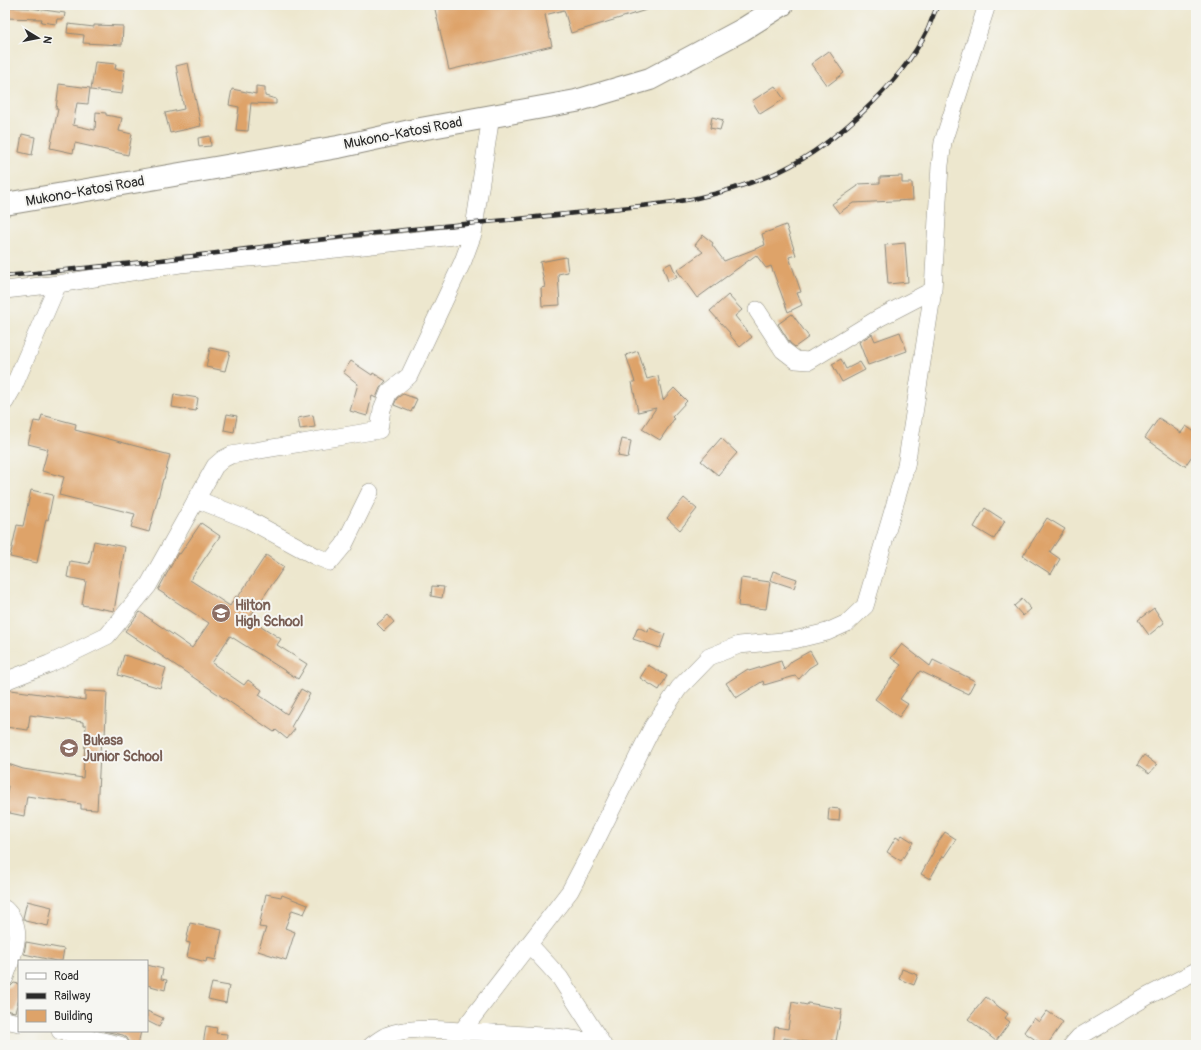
<svg xmlns="http://www.w3.org/2000/svg" width="1201" height="1050" font-family="Pangolin,sans-serif">
<style>
.building{fill:#dea369}
.lines{fill:none;stroke-linecap:round;stroke-linejoin:round}
.minor-casing{stroke:#8c897c;stroke-width:18}
.major-casing{stroke:#8c897c;stroke-width:24}
.minor{stroke:#fff;stroke-width:17}
.major{stroke:#fff;stroke-width:22}
.rail-casing{stroke:#2b2b2b;stroke-width:4.5}
.rail{stroke:#f6f6f2;stroke-width:3;stroke-dasharray:9;stroke-linecap:butt}
.labels{text-anchor:middle;dominant-baseline:central;stroke-width:4;stroke-linejoin:round;paint-order:stroke}
.street-label{font-size:14px;fill:#2b2b2b;stroke:#f6f6f2}
.education-label{font-size:14px;font-weight:bold;fill:#785e54;stroke:#f6f6f2;text-anchor:start}
</style>
<rect width="100%" height="100%" fill="#f6f6f2"/>
<filter id="ink" filterUnits="userSpaceOnUse"><feTurbulence type="fractalNoise" baseFrequency=".025" numOctaves="2"/><feDisplacementMap in="SourceGraphic" scale="8" xChannelSelector="R" yChannelSelector="G"/><feConvolveMatrix kernelMatrix="1 2 1 2 8 2 1 2 1" color-interpolation-filters="sRGB"/></filter>
<filter id="wash" filterUnits="userSpaceOnUse"><feTurbulence type="fractalNoise" baseFrequency=".012" numOctaves="4" result="noise"/><feDisplacementMap in="SourceGraphic" scale="16" xChannelSelector="R" yChannelSelector="G"/><feGaussianBlur stdDeviation="0.9" result="paint"/><feColorMatrix in="noise" values="0 0 0 0 0 0 0 0 0 0 0 0 0 0 0 0 0 1.4 0 .05"/><feComposite in="paint" operator="in"/></filter>
<g filter="url(#wash)">
<rect width="100%" height="100%" fill="#ede7ce"/>
<g id="blocks">
<path class="building" d="M 434,5 L 655,5 L 656,7 L 571,33 L 564,10 L 545,15 L 552,46 L 449,70 Z
M 5,7 L 30,8 L 65,13 L 64,19 L 57,19 L 56,24 L 41,22 L 42,19 L 5,18 Z
M 68,24 L 94,27 L 94,25 L 123,26 L 122,45 L 83,43 L 84,35 L 67,33 Z
M 829,51 L 844,73 L 827,86 L 811,64 Z
M 95,62 L 116,64 L 115,69 L 125,70 L 122,94 L 91,90 Z
M 188,63 L 201,126 L 170,133 L 165,113 L 184,109 L 176,66 Z
M 59,84 L 90,88 L 88,104 L 77,103 L 73,125 L 95,130 L 96,112 L 106,113 L 106,115 L 122,118 L 119,131 L 132,134 L 128,155 L 75,143 L 73,153 L 50,148 L 58,109 L 56,109 Z
M 256,86 L 265,87 L 265,96 L 276,99 L 276,104 L 251,103 L 248,131 L 236,130 L 239,107 L 229,105 L 232,89 L 256,94 Z
M 775,86 L 784,99 L 760,114 L 752,101 Z
M 712,117 L 723,120 L 720,130 L 710,128 Z
M 22,134 L 35,137 L 32,155 L 19,152 Z
M 210,136 L 211,146 L 199,147 L 198,138 Z
M 902,176 L 902,183 L 912,183 L 913,200 L 853,203 L 839,213 L 832,204 L 858,186 L 858,184 L 880,183 L 880,177 Z
M 786,225 L 796,255 L 789,257 L 801,292 L 797,293 L 802,305 L 788,312 L 771,266 L 766,268 L 756,255 L 697,298 L 677,270 L 703,252 L 695,245 L 703,235 L 713,243 L 712,245 L 724,261 L 765,245 L 762,234 Z
M 905,243 L 908,282 L 888,284 L 885,245 Z
M 566,257 L 568,272 L 558,274 L 560,305 L 542,306 L 541,288 L 545,287 L 540,262 Z
M 671,263 L 677,277 L 668,281 L 663,267 Z
M 728,295 L 742,310 L 735,316 L 752,337 L 740,347 L 729,334 L 730,333 L 710,311 Z
M 792,314 L 809,337 L 795,347 L 790,343 L 778,324 Z
M 900,332 L 907,351 L 868,365 L 859,342 L 872,334 L 875,341 Z
M 210,348 L 230,352 L 225,371 L 206,367 Z
M 638,351 L 647,379 L 658,376 L 663,400 L 674,388 L 687,401 L 672,417 L 674,419 L 660,440 L 642,429 L 656,408 L 638,412 L 632,382 L 635,382 L 626,355 Z
M 841,359 L 846,369 L 860,362 L 865,370 L 842,382 L 832,364 Z
M 351,361 L 372,375 L 373,373 L 386,381 L 380,388 L 376,398 L 372,396 L 367,416 L 350,411 L 358,384 L 343,372 Z
M 174,394 L 198,398 L 196,411 L 172,407 Z
M 403,394 L 417,399 L 411,412 L 394,405 L 397,398 Z
M 227,414 L 237,416 L 234,432 L 224,430 Z
M 42,415 L 76,424 L 75,430 L 170,455 L 164,479 L 163,479 L 149,532 L 131,527 L 135,514 L 59,495 L 64,477 L 42,471 L 48,449 L 28,444 L 34,421 L 40,422 Z
M 313,415 L 315,427 L 300,429 L 298,418 Z
M 1159,418 L 1181,433 L 1186,426 L 1196,433 L 1196,450 L 1185,466 L 1145,438 Z
M 721,438 L 737,453 L 718,475 L 701,461 Z
M 622,439 L 631,441 L 628,458 L 618,456 Z
M 31,490 L 53,495 L 48,520 L 46,519 L 37,563 L 10,557 L 17,525 L 23,526 Z
M 684,498 L 697,509 L 680,530 L 667,518 Z
M 985,508 L 1005,521 L 994,539 L 974,527 Z
M 1047,518 L 1065,529 L 1050,552 L 1060,559 L 1051,574 L 1023,556 Z
M 201,523 L 220,536 L 190,580 L 230,606 L 236,596 L 238,597 L 266,555 L 284,567 L 249,618 L 281,639 L 277,645 L 307,664 L 298,679 L 230,636 L 212,663 L 244,685 L 248,680 L 262,690 L 259,695 L 287,714 L 301,689 L 310,694 L 291,727 L 295,729 L 287,739 L 276,730 L 274,732 L 125,631 L 140,612 L 192,648 L 209,623 L 158,590 L 178,553 L 180,554 Z
M 94,541 L 125,547 L 114,611 L 82,605 L 86,581 L 67,577 L 70,561 L 89,564 Z
M 773,571 L 797,579 L 794,588 L 770,580 Z
M 741,578 L 770,582 L 766,609 L 738,606 Z
M 432,586 L 444,587 L 442,598 L 431,596 Z
M 1022,599 L 1031,609 L 1023,616 L 1014,606 Z
M 1154,608 L 1164,623 L 1149,635 L 1138,620 Z
M 388,615 L 394,622 L 384,631 L 377,624 Z
M 638,627 L 648,632 L 649,628 L 665,634 L 660,648 L 633,639 Z
M 902,644 L 930,666 L 933,660 L 975,681 L 968,694 L 920,671 L 900,699 L 908,704 L 899,717 L 875,699 L 901,665 L 891,658 Z
M 810,651 L 817,663 L 809,668 L 799,679 L 795,676 L 764,685 L 763,681 L 736,698 L 726,683 L 748,669 L 749,671 L 781,661 L 784,670 L 792,661 Z
M 124,655 L 166,668 L 160,688 L 118,675 Z
M 648,665 L 667,676 L 659,690 L 640,678 Z
M 11,690 L 85,700 L 85,691 L 107,692 L 105,736 L 101,736 L 97,810 L 81,809 L 81,804 L 27,796 L 24,816 L 5,812 L 5,802 L 8,786 L 5,785 L 5,763 L 23,769 L 83,778 L 86,725 L 83,725 L 83,722 L 30,715 L 28,730 L 5,727 L 5,692 Z
M 1144,755 L 1157,765 L 1149,774 L 1137,765 Z
M 829,808 L 840,809 L 839,821 L 828,820 Z
M 945,832 L 956,839 L 944,857 L 943,856 L 930,879 L 921,874 L 934,851 L 933,850 Z
M 902,835 L 913,842 L 901,861 L 887,852 L 896,837 L 899,839 Z
M 266,894 L 281,897 L 282,895 L 308,905 L 304,914 L 292,910 L 285,928 L 295,932 L 286,960 L 258,951 L 266,928 L 259,927 Z
M 27,901 L 52,907 L 48,926 L 25,921 L 23,918 Z
M 190,923 L 222,930 L 216,960 L 207,958 L 206,962 L 187,957 L 190,943 L 186,942 Z
M 26,942 L 64,949 L 62,961 L 56,961 L 24,954 Z
M 147,965 L 163,969 L 161,979 L 167,980 L 165,990 L 147,985 Z
M 902,969 L 918,975 L 914,985 L 899,979 Z
M 14,983 L 19,984 L 19,999 L 15,1012 L 5,1010 L 5,991 L 6,988 L 11,986 Z
M 212,983 L 229,986 L 226,1003 L 208,999 Z
M 986,997 L 1008,1014 L 1005,1018 L 1010,1022 L 996,1041 L 968,1019 Z
M 792,1002 L 807,1005 L 808,1003 L 842,1009 L 836,1041 L 831,1040 L 830,1045 L 812,1045 L 812,1043 L 784,1038 L 784,1045 L 773,1045 L 775,1027 L 788,1029 Z
M 147,1011 L 163,1018 L 159,1027 L 147,1021 Z
M 1047,1011 L 1063,1022 L 1047,1045 L 1043,1045 L 1024,1032 L 1034,1018 L 1039,1022 Z
M 206,1026 L 217,1028 L 216,1033 L 227,1034 L 226,1045 L 203,1045 Z
M 104,1031 L 141,1031 L 138,1045 L 130,1044 L 127,1038 L 123,1035 Z"/>
</g>
</g>
<g filter="url(#ink)">
<use href="#blocks" fill-opacity="0" stroke="#8c897c" stroke-width="1"/>
<g class="lines">
<defs>
<path id="minor" d="M 5,290 L 58,284
M 757,310 L 783,350 L 796,360 L 809,361 L 879,318 L 933,290
M 5,402 L 13,388 L 58,284 L 180,264 L 272,256 L 473,234
M 196,499 L 249,520 L 315,556 L 330,562 L 344,545 L 370,492
M 5,682 L 10,679 L 49,664 L 107,636 L 148,586 L 215,466 L 223,459 L 231,455 L 379,430 L 382,409 L 389,392 L 409,376 L 463,261 L 473,234 L 491,116
M 5,909 C 27,930 13,953 5,978
M 529,944 L 560,978 L 603,1045
M 5,1020 L 19,1023
M 60,1031 L 120,1045
M 462,1031 L 557,1037 L 587,1041 L 596,1045
M 372,1045 C 377,1042 382,1037 388,1035 C 410,1026 439,1030 462,1031 L 570,891 L 592,849 L 653,726 L 679,688 L 709,657 L 739,645 L 794,640 L 827,632 L 847,623 L 865,606 L 906,466 L 933,290 L 940,165 L 943,142 L 987,5
M 1072,1045 L 1079,1037 L 1148,996 L 1196,971"/>
<path id="major" d="M 5,204 L 338,147 L 415,130 L 576,101 L 650,79 L 742,30 L 782,5"/>
</defs>
<use href="#minor" class="minor-casing"/>
<use href="#major" class="major-casing"/>
<use href="#minor" class="minor"/>
<use href="#major" class="major"/>
<defs>
<path id="rail" d="M 5,276 C 63,270 120,265 178,258 C 251,249 323,238 396,231 C 467,223 539,218 610,209 C 640,206 671,204 701,197 C 724,192 748,184 769,176 C 828,152 900,85 928,29 C 931,21 934,13 938,5"/>
</defs>
<use href="#rail" class="rail-casing"/>
<use href="#rail" class="rail"/>
</g>
</g>
<defs>
<symbol id="school-disc" viewBox="-11 -11 22 22"><circle r="9.5" fill="#8d6e63" stroke="#f6f6f2"/><path d="M0-5L7-2L0 1L-7-2ZM-4 1L0 2.5L4 1V4Q0 6-4 4Z" fill="#fff"/></symbol>
</defs>
<g fill-rule="evenodd">
<use href="#school-disc" x="210" y="602" width="22" height="22"/>
<use href="#school-disc" x="58" y="737" width="22" height="22"/>
</g>
<g class="labels">
<g class="street-label">
<text transform="translate(403 133) rotate(-11)">Mukono-Katosi Road</text>
<text transform="translate(85 191) rotate(-10)">Mukono-Katosi Road</text>
</g>
<g class="education-label">
<text x="235" y="605">Hilton<tspan x="235" dy="16">High School</tspan></text>
<text x="83" y="740">Bukasa<tspan x="83" dy="16">Junior School</tspan></text>
</g>
</g>
<rect width="1201" height="1050" fill="none" stroke="#f6f6f2" stroke-width="20"/>
<rect x="18" y="960" width="130" height="72" fill="#f6f6f2" stroke="#a5a5a2"/>
<rect x="26" y="973" width="20" height="6" fill="#ffffff" stroke="#a5a5a2"/>
<text x="54" y="980" font-size="12" fill="#2b2b2b">Road</text>
<rect x="26" y="993" width="20" height="6" fill="#2b2b2b" stroke="#a5a5a2"/>
<text x="54" y="1000" font-size="12" fill="#2b2b2b">Railway</text>
<rect x="26" y="1010" width="20" height="12" fill="#dea369" stroke="#a5a5a2"/>
<text x="54" y="1020" font-size="12" fill="#2b2b2b">Building</text>
<g transform="translate(38 38) rotate(100)" stroke="#f6f6f2" stroke-width="3" paint-order="stroke">
<path d="M0-3L7 15L0 10L-7 15Z" fill="#2b2b2b"/>
<text y="-6" font-size="11" font-weight="bold" text-anchor="middle" fill="#2b2b2b">N</text>
</g>
</svg>
